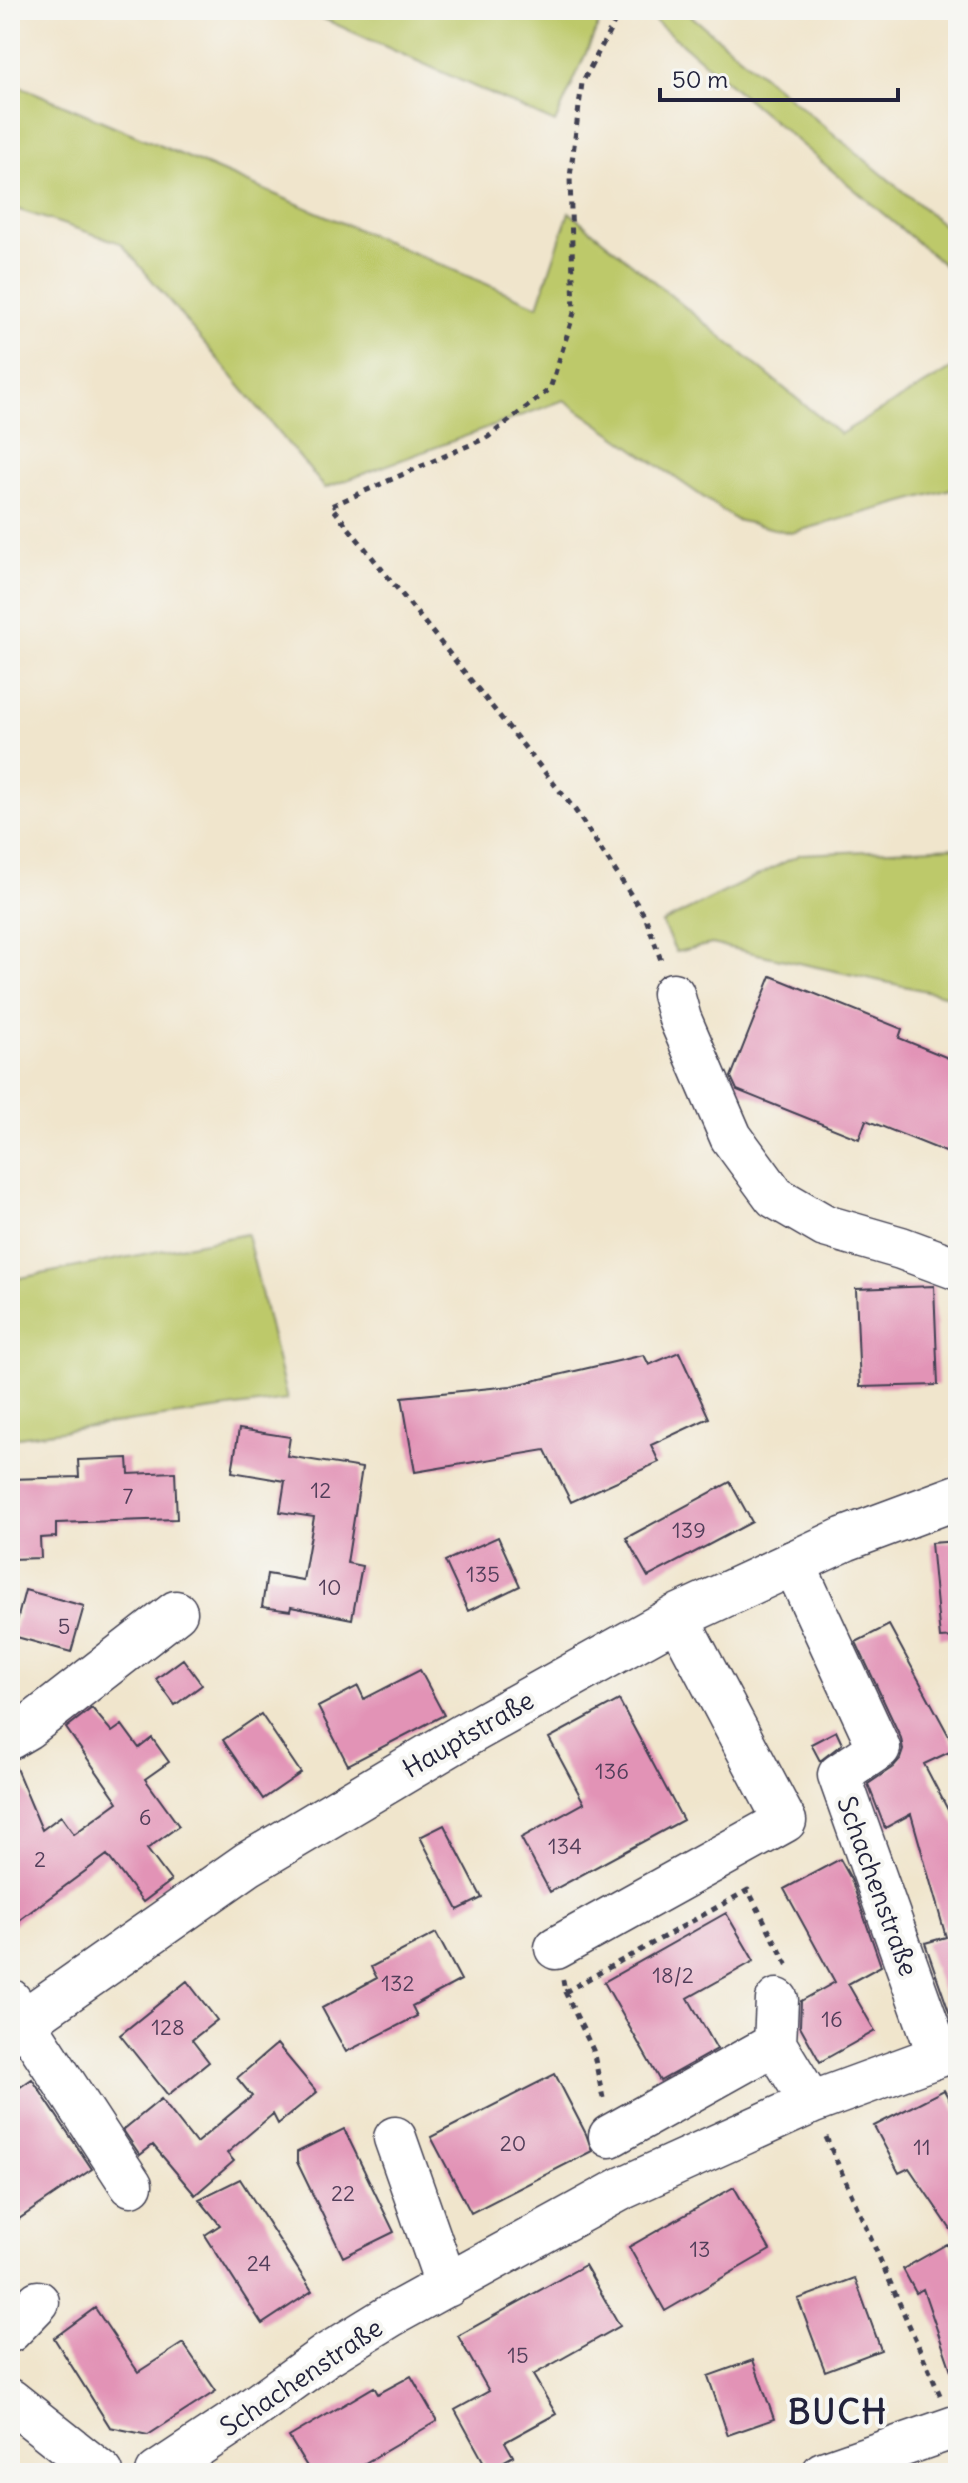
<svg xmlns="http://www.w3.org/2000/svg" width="968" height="2483" font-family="Delius,sans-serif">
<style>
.green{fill:#bdc96b;stroke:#707653;stroke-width:2}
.building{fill:#e293b6}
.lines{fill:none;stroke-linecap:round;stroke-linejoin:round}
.minor-casing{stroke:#413f51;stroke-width:45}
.major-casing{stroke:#413f51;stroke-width:47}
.path{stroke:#413f51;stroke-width:5;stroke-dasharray:6 6;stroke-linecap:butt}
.minor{stroke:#fff;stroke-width:42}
.major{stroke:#fff;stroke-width:44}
.labels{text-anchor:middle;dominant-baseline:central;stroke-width:8;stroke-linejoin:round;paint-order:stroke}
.number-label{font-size:22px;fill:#523e5a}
.street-label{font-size:26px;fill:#22223b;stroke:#f6f6f2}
.district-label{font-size:34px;font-weight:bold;letter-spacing:2px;fill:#22223b;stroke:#f6f6f2}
</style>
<rect width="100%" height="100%" fill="#f6f6f2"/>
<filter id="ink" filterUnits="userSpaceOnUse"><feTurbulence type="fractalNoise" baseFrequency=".0125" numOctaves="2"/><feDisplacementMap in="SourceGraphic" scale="16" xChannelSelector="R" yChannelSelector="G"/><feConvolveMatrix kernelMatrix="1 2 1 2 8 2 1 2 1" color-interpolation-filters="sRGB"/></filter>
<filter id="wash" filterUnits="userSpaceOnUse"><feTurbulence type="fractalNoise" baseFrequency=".006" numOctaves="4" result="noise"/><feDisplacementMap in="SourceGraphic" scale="32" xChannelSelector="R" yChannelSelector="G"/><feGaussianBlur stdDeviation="1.8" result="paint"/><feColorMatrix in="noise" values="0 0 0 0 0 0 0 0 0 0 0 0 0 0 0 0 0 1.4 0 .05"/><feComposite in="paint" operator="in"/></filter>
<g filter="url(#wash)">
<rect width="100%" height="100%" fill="#f0e5cc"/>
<path class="green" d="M 304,10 L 605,10 L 555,123 Z
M 642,10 L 684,10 L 958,237 L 958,277 Z
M 10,82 L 538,306 L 569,212 L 840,434 L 958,365 L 958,487 L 791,533 L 736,520 L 564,400 L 325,488 L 121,243 L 10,207 Z
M 958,847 L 958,998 L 712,944 L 676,952 L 662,923 L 801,854 Z
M 247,1234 L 287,1400 L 10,1438 L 10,1280 Z"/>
<g id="blocks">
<path class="building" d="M 771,976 L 902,1029 L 899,1038 L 958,1062 L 958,1157 L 866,1120 L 859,1139 L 737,1090 L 731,1077 Z
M 934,1286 L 938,1385 L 860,1387 L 856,1289 Z
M 679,1352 L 709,1418 L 651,1445 L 659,1462 L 571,1502 L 545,1450 L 415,1472 L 402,1397 L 511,1386 L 644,1355 L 649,1365 Z
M 239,1429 L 290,1437 L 287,1456 L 362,1468 L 347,1563 L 362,1566 L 352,1619 L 291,1607 L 290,1611 L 262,1607 L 267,1574 L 303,1580 L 314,1517 L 280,1512 L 285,1481 L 232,1472 Z
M 128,1458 L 129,1474 L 175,1472 L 177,1519 L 56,1523 L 56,1537 L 40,1538 L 41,1558 L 10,1559 L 10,1479 L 79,1477 L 78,1460 Z
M 730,1482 L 752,1522 L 648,1577 L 626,1538 Z
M 498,1537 L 520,1586 L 468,1611 L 445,1561 Z
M 958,1541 L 958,1637 L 940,1638 L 931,1543 Z
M 25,1590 L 84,1606 L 71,1652 L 13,1636 Z
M 889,1625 L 956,1749 L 924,1764 L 958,1829 L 958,2026 L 954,2026 L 925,1943 L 946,1937 L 911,1814 L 885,1828 L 868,1784 L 893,1767 L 900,1759 L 903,1750 L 901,1738 L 856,1642 Z
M 183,1659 L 202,1685 L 175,1705 L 156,1679 Z
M 420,1670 L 444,1715 L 348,1765 L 318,1707 L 358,1686 L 364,1699 Z
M 619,1700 L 683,1820 L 550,1892 L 521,1838 L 584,1803 L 549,1738 Z
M 92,1708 L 112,1732 L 122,1725 L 139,1748 L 152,1738 L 169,1762 L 145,1779 L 179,1826 L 147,1849 L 171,1881 L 143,1902 L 107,1855 L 10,1927 L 10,1762 L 13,1761 L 42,1830 L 61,1816 L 74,1834 L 118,1802 L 66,1728 Z
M 261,1714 L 301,1773 L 263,1799 L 223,1740 Z
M 836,1731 L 842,1744 L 820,1761 L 811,1744 Z
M 444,1825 L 482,1898 L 458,1910 L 420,1837 Z
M 840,1859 L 851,1879 L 881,1966 L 848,1984 L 875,2031 L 820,2062 L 800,2026 L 801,2001 L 835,1982 L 784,1889 Z
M 726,1913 L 754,1961 L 688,1998 L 717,2049 L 660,2081 L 604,1982 Z
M 436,1933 L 461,1980 L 412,2006 L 417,2016 L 346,2052 L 322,2008 L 377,1978 L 371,1967 Z
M 187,1981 L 217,2020 L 192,2040 L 209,2062 L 168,2095 L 120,2035 Z
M 277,2044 L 317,2092 L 278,2124 L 273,2114 L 227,2153 L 234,2161 L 195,2195 L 153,2145 L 140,2155 L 123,2130 L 161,2099 L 196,2143 L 252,2096 L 237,2078 Z
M 555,2074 L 586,2134 L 592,2151 L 471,2213 L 431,2137 Z
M 32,2079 L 92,2169 L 10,2225 L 10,2094 Z
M 944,2090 L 958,2116 L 958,2240 L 909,2168 L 899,2173 L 874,2126 Z
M 344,2129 L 394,2232 L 343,2257 L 297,2162 L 297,2152 Z
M 240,2179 L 312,2291 L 262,2324 L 205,2235 L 220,2225 L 199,2199 Z
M 734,2187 L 770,2250 L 665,2311 L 629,2247 Z
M 947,2244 L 958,2263 L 958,2378 L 954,2379 L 923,2289 L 916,2293 L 903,2269 Z
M 585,2265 L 620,2326 L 533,2375 L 556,2414 L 505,2442 L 513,2456 L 488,2470 L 455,2410 L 489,2391 L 458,2336 Z
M 855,2278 L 881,2350 L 825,2371 L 798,2299 Z
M 95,2308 L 138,2372 L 183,2343 L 216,2391 L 148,2435 L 110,2427 L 54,2338 Z
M 753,2360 L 774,2419 L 728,2435 L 708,2376 Z
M 411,2376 L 437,2421 L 348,2473 L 311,2473 L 289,2437 L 374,2387 L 378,2394 Z"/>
</g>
</g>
<g filter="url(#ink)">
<use href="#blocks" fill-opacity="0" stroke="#413f51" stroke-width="2"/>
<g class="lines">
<defs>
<path id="minor" d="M 673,994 L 680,1019 L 731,1137 L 775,1197 L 825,1226 L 901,1248 L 958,1269
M 793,1562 L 879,1748 L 839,1775 L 939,2056
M 10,1738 L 27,1728 L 176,1612
M 556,1948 L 785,1821 L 677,1617
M 10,2000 L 131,2185
M 775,2044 L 777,2000
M 610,2136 L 775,2044 L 811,2103
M 395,2138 L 447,2286
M 10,2331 L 38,2302
M 10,2400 L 102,2473
M 157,2473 L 234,2422 L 325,2356 L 390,2316 L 623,2188 L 811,2103 L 958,2049
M 823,2473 L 958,2426"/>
<path id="major" d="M 10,2031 L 248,1864 L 465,1735 L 677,1617 L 845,1539 L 958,1497"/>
</defs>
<use href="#minor" class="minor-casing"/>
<use href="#major" class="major-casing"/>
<path class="path" d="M 621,10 L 582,83 L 570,177 L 574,313 L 550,389 L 488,437 L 331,506 L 575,810 L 645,916 L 662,963
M 563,1980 L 565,1992 L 593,2050 L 603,2098
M 565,1992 L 748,1890 L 788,1966
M 826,2137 L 940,2395"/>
<use href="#minor" class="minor"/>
<use href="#major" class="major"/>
</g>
</g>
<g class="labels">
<g class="number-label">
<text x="321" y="1490">12</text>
<text x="128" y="1496">7</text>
<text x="689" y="1530">139</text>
<text x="483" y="1574">135</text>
<text x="330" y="1587">10</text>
<text x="64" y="1626">5</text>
<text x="612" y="1771">136</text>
<text x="145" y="1817">6</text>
<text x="565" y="1846">134</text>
<text x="40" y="1859">2</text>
<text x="673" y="1975">18/2</text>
<text x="398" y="1983">132</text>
<text x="832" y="2019">16</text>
<text x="168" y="2027">128</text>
<text x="513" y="2143">20</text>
<text x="922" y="2147">11</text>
<text x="343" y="2193">22</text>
<text x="700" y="2249">13</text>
<text x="259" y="2263">24</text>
<text x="518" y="2355">15</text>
</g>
<g class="street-label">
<text transform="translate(468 1734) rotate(-30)">Hauptstraße</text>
<text transform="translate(878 1886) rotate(70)">Schachenstraße</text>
<text transform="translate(301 2377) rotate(-34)">Schachenstraße</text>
</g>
<g class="district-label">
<text x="838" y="2411">BUCH</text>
</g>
</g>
<rect width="968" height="2483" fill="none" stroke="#f6f6f2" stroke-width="40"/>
<path d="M660 88v12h238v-12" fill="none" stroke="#22223b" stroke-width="4"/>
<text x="672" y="88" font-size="24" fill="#22223b" stroke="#f6f6f2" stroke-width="6" paint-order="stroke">50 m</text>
</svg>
